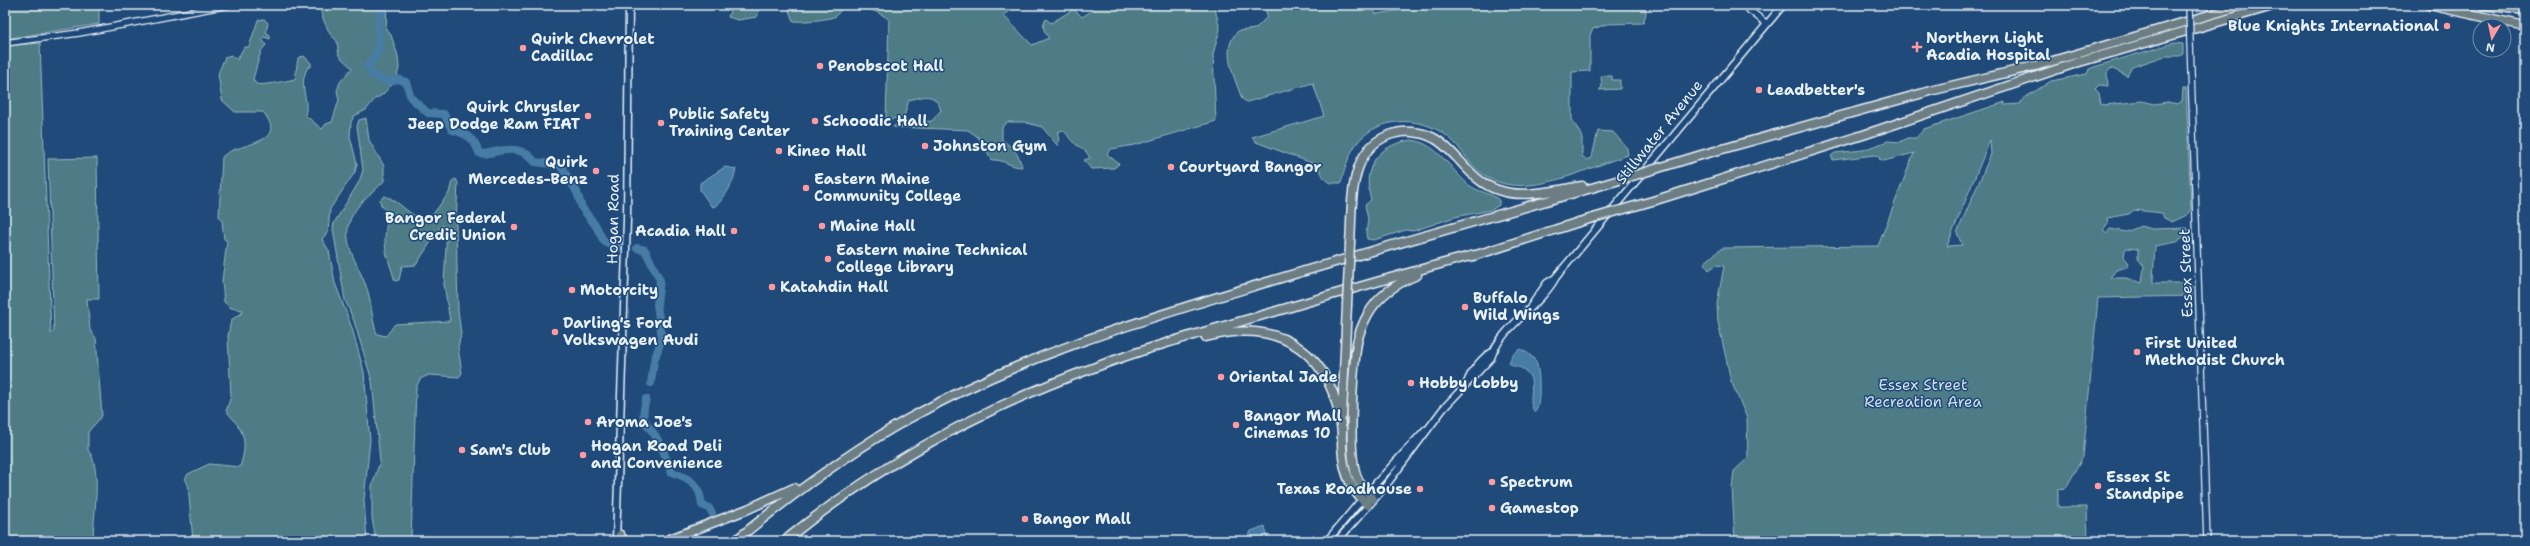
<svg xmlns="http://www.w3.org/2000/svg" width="2530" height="546" font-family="'Shantell Sans',sans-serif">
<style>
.green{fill:#4e7c86;stroke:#9bb6bf;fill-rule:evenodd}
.water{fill:#477ba5;stroke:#87aac6}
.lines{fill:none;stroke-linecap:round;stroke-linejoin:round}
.river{stroke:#477ba5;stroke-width:8}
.tertiary-casing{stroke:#e8f1f8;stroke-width:8}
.secondary-casing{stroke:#e8f1f8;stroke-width:9}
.motorway-casing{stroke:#e8f1f8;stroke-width:11}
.tertiary{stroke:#1f4a7a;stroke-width:5.5}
.secondary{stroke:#1f4a7a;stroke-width:6}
.motorway{stroke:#6c7e84;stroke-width:8}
.tertiary-bridge-casing{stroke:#e8f1f8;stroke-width:8;stroke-linecap:butt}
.motorway-bridge-casing{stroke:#e8f1f8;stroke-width:11;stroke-linecap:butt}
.tertiary-bridge{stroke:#1f4a7a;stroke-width:5.5}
.motorway-bridge{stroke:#6c7e84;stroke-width:8}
.poi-dot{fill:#ff9aa2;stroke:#1f4a7a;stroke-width:1.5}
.labels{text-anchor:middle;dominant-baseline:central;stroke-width:3;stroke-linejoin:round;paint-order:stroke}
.poi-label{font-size:15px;font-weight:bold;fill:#e8f1f8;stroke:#1f4a7a;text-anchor:start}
.street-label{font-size:15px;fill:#e8f1f8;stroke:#1f4a7a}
.park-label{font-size:15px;fill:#d1dfe7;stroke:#1f4a7a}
</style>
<rect width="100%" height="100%" fill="#1f4a7a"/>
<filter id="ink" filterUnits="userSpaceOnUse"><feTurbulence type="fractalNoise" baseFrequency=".025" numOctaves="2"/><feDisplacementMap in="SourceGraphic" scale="8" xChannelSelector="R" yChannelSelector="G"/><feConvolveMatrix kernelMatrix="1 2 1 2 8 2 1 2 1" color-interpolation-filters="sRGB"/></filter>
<g filter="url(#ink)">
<path class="green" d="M 5,5 L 99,5 L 99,24 L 5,39 Z
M 319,5 L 387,5 L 386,29 L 391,35 L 398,56 L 399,68 L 396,81 L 382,95 L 375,99 L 366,110 L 354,116 L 351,122 L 350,136 L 357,164 L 355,172 L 330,209 L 328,232 L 322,239 L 329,251 L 335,283 L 352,328 L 364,372 L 370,440 L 364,500 L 367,541 L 193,541 L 188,485 L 185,479 L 188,474 L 209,464 L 240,467 C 248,441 245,431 226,411 L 231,396 L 228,336 L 231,320 L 242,313 L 243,310 L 231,308 L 224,302 L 222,281 L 227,241 L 224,239 L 222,221 L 219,216 L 222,157 C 235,142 291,146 263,112 L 235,112 L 222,100 L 218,74 L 225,57 L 231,55 L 237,60 L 244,47 L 249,47 L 258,20 L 264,19 L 268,23 L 266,32 L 270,35 L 270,39 L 264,37 L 262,39 L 266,45 L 261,51 L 253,79 L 256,84 C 263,86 286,81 295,79 L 298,58 L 304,56 L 311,63 L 311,67 L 308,67 C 297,87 310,97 305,115 L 322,129 L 326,124 L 332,122 L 339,100 L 337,91 L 340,82 L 352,68 L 339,56 L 337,41 L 330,34 L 323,19 Z
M 732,5 L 761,5 L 757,17 L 738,20 L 728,17 Z
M 787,5 L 1019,5 L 1003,15 L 1032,45 L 1049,38 C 1044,31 1041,27 1046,19 L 1051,23 L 1074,9 L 1082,17 L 1093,10 L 1093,5 L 1214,5 L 1220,29 L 1213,54 L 1216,121 L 1135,145 L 1111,149 L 1107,154 L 1119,164 L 1114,168 L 1091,169 L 1084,160 L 1090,158 C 1086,149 1080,148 1073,142 C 1068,138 1068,133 1062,130 L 1057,133 L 1059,139 L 1058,146 L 1042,127 L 1024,122 L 1007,122 L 1002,127 L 1002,140 C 1013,147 1019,154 1022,167 C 1010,167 1003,159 992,160 L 978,137 L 968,130 L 893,127 L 897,124 L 932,121 L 941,110 C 935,92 925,96 909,100 L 904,117 L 892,119 L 886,118 L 889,20 C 881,11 858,5 845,8 C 840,9 839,13 836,16 C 829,20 801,22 793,21 Z
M 1265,5 L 1371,5 L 1376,14 L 1402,10 L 1406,5 L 1480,5 L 1485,7 L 1488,5 L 1571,5 L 1592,8 L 1596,5 L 1645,5 L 1646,14 L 1643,23 L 1607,24 L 1593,29 L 1590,35 L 1590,71 L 1572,72 L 1572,119 L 1582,137 L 1582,156 L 1587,160 L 1592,157 L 1598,131 L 1613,132 L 1627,148 L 1628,155 C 1592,166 1544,192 1505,184 C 1482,179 1472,165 1459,148 C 1441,125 1410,116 1383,125 C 1354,135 1348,157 1341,183 C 1322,184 1326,179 1317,165 L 1256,142 L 1252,137 L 1324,116 L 1313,83 L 1247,102 L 1242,99 C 1235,78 1219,49 1238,31 L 1255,29 L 1267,17 Z
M 40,43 L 51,334 L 54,331 L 48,159 L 97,158 L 99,299 L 87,299 L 90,330 L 96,338 L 102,416 L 88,432 L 88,450 C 103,468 93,517 93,541 L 5,541 L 5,46 Z
M 2174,43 L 2183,44 L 2183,54 L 2180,56 L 2165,56 L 2132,67 L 2127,76 L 2111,68 L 2107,73 L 2108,86 L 2099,85 L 2095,89 L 2099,93 L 2101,104 L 2105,105 L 2142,101 L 2155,104 L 2167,102 L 2178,104 L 2182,101 L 2183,89 L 2186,89 L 2191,209 L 2187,215 L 2172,222 L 2164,218 L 2162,213 L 2134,210 L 2129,214 L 2107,218 L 2108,223 L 2103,230 L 2107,233 L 2110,229 L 2126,232 L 2141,226 L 2152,229 L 2187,228 L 2190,231 L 2177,242 L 2155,246 L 2153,280 L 2153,283 L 2191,283 L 2192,296 L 2098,298 L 2083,457 L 2066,488 L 2058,489 L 2058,507 L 2087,507 L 2088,541 L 1735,541 L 1732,487 L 1734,471 L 1748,458 L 1747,418 L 1731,381 L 1718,322 L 1717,304 L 1724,266 L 1716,265 L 1709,270 L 1704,263 L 1722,248 L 1878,246 L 1914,153 L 1884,161 L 1879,159 L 1880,156 L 1875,155 L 1833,160 L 1831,156 L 1835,153 L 1863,150 L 1888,141 L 1900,142 L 1908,138 L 1916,138 L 1924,129 L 2005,102 L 2004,105 L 2020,104 L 2023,99 L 2051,81 L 2087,74 L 2089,69 L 2094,67 ZM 1990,140 L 1991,154 L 1957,233 L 1962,245 L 1947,246 ZM 2127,248 L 2138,249 L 2138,259 L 2144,266 L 2142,283 L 2126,278 L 2110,278 L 2116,270 L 2127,267 L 2129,263 L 2124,257 L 2125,250 Z
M 1601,76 L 1612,76 L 1612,80 L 1620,80 L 1620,89 L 1599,90 L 1602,87 Z
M 366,118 L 369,140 L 384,166 L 384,181 C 377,189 369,195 362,202 C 333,233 355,256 366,286 C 372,301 371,318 377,334 L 386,336 L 395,324 L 450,321 L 444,284 L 447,227 L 441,226 L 416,265 L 402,266 L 399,280 L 395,281 C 386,252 381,245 389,214 L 381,205 L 380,200 L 384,196 C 400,199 413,223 430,218 L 449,193 L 452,181 L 456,179 L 458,183 L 456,223 L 458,310 L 461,334 L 458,347 L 462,373 L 459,377 L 429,375 L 420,379 L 416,388 L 411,541 L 376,541 L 372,518 L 372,486 L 380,461 L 372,381 L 354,321 L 345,300 L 333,229 L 334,223 L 359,182 L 363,170 L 357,126 L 359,120 Z
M 1412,140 C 1438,144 1450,169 1469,185 C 1478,192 1491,193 1499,200 L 1499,205 L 1491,210 L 1455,217 L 1413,231 L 1406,230 L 1374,240 L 1367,239 L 1366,233 L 1368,219 L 1365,205 L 1371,200 C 1361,168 1378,144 1412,140 Z"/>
<path class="water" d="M 725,167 L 736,169 C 734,181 725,200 714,207 L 711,206 L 700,190 L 700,183 Z
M 1520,349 C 1524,350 1534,357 1536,362 C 1540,370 1541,406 1535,412 C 1526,404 1536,385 1529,375 C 1521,364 1515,369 1509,363 L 1512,355 Z
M 1265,526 L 1268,541 L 1247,540 L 1251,531 Z"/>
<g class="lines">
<path class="river" d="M 383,5 C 382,9 380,13 379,17 C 374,38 388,45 368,65 L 372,75 L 389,82 L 398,79 L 406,82 L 411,98 L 428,113 L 444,114 L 452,130 C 467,134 474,138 479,153 C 486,155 487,153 494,152 C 512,148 524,148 535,162 L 560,165 L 577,192 L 582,208 L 596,226 L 602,238 L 606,243 L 618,247
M 637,248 L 645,250 L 660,280 L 657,305 L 662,338 L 654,361 L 651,383
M 646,399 C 639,427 647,420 658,440 C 664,450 667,462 671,472 C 690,478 700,484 702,505 L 709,508 L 712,513"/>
<defs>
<path id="tertiary" d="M 1743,5 L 1767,24
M 2190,42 L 2207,541
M 5,43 L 79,33 L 228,5"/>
<path id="secondary" d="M 1531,306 L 1547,283 L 1555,278
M 1467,383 C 1470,373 1483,355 1493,352
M 616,541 L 627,220 L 629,5
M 1327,541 L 1368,492 L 1425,430
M 1337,541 L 1384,488 L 1443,409 L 1491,358 C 1500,327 1541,306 1556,277 L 1783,5"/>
<path id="motorway" d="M 2429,5 L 2525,26
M 2483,5 L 2525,10
M 1701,155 L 1934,90 L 2039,65 L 2243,5
M 1656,200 L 1863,135 L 2076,63 L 2276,5
M 1350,243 C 1353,204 1346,145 1396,133 C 1410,130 1426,133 1437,140 C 1460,155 1470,181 1498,190 C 1523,199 1556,190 1582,186
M 1470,257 L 1579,222
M 1206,337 C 1283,317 1334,355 1342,433
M 1342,416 L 1347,305
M 1342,429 C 1341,458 1344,486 1368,505
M 1373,499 C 1367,492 1360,486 1357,477 C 1347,455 1353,369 1357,343 C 1359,333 1363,323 1368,314 C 1379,295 1397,283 1417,275
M 620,535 L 624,541
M 665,541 L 748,509 L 794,488
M 735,541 C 790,496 846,454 908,419 C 1020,356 1142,320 1264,283 C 1381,248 1499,214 1616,181
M 784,541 C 876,467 982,408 1093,368 C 1151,346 1211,330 1270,313 C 1338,293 1405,273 1474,255"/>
</defs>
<use href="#tertiary" class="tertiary-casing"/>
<use href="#secondary" class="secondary-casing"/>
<use href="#motorway" class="motorway-casing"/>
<use href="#tertiary" class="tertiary"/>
<use href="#secondary" class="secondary"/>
<use href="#motorway" class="motorway"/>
<defs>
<path id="tertiary-bridge" d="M 2189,5 L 2190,42"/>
<path id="motorway-bridge" d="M 1616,181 L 1701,155
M 1579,222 L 1656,200
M 1347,305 L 1350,243"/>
</defs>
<use href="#tertiary-bridge" class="tertiary-bridge-casing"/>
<use href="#motorway-bridge" class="motorway-bridge-casing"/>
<use href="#tertiary-bridge" class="tertiary-bridge"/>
<use href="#motorway-bridge" class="motorway-bridge"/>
</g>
</g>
<g class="poi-dot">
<circle cx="2447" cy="26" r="4"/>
<path d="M1915 41h4v4h4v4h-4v4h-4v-4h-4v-4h4z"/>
<circle cx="523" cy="48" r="4"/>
<circle cx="820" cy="66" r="4"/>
<circle cx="1759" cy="90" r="4"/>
<circle cx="588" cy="116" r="4"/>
<circle cx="815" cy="121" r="4"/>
<circle cx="661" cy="123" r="4"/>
<circle cx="925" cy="146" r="4"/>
<circle cx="779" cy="151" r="4"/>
<circle cx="1171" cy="167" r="4"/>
<circle cx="596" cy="171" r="4"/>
<circle cx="806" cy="188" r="4"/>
<circle cx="822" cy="226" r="4"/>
<circle cx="514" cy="227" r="4"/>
<circle cx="734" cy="231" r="4"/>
<circle cx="828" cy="259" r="4"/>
<circle cx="772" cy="287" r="4"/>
<circle cx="572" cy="290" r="4"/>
<circle cx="1465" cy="307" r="4"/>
<circle cx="555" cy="332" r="4"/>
<circle cx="2137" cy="352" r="4"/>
<circle cx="1221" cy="377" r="4"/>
<circle cx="1411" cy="383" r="4"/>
<circle cx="588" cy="422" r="4"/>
<circle cx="1236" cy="425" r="4"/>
<circle cx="462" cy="450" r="4"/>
<circle cx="583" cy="455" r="4"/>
<circle cx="1492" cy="482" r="4"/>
<circle cx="2098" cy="486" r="4"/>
<circle cx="1420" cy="489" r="4"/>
<circle cx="1492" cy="508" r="4"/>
<circle cx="1025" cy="519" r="4"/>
</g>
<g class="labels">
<g class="poi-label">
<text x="2439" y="26" text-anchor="end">Blue Knights International</text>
<text x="1926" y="38">Northern Light<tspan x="1926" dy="17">Acadia Hospital</tspan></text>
<text x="531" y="39">Quirk Chevrolet<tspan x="531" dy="17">Cadillac</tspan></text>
<text x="828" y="66">Penobscot Hall</text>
<text x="1767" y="90">Leadbetter's</text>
<text x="580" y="107" text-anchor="end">Quirk Chrysler<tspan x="580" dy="17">Jeep Dodge Ram FIAT</tspan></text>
<text x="669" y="114">Public Safety<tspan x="669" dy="17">Training Center</tspan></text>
<text x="823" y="121">Schoodic Hall</text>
<text x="933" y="146">Johnston Gym</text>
<text x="787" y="151">Kineo Hall</text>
<text x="588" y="162" text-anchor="end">Quirk<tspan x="588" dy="17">Mercedes-Benz</tspan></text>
<text x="1179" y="167">Courtyard Bangor</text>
<text x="814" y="179">Eastern Maine<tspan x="814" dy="17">Community College</tspan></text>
<text x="506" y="218" text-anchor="end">Bangor Federal<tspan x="506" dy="17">Credit Union</tspan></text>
<text x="830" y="226">Maine Hall</text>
<text x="726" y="231" text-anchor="end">Acadia Hall</text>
<text x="836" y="250">Eastern maine Technical<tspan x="836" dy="17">College Library</tspan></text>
<text x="780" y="287">Katahdin Hall</text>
<text x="580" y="290">Motorcity</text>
<text x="1473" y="298">Buffalo<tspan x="1473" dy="17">Wild Wings</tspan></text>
<text x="563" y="323">Darling's Ford<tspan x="563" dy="17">Volkswagen Audi</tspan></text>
<text x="2145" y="343">First United<tspan x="2145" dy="17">Methodist Church</tspan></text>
<text x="1229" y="377">Oriental Jade</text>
<text x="1419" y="383">Hobby Lobby</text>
<text x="1244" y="416">Bangor Mall<tspan x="1244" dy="17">Cinemas 10</tspan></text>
<text x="596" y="422">Aroma Joe's</text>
<text x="591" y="446">Hogan Road Deli<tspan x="591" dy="17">and Convenience</tspan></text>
<text x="470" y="450">Sam's Club</text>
<text x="2106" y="477">Essex St<tspan x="2106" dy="17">Standpipe</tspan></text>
<text x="1500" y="482">Spectrum</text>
<text x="1412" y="489" text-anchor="end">Texas Roadhouse</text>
<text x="1500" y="508">Gamestop</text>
<text x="1033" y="519">Bangor Mall</text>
</g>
<g class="street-label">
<text transform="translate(1659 132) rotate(-51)">Stillwater Avenue</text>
<text transform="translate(613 219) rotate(-89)">Hogan Road</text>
<text transform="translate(2186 273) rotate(-92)">Essex Street</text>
</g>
<g class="park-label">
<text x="1923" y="385">Essex Street<tspan x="1923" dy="17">Recreation Area</tspan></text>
</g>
</g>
<rect width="2530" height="546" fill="none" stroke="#1f4a7a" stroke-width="20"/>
<rect x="10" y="10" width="2510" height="526" fill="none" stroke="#e8f1f8" stroke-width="1.5" filter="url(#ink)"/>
<g transform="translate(2492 38) rotate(189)"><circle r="19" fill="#1f4a7a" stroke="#6f8dac"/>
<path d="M0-3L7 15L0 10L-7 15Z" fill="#ff9aa2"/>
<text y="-6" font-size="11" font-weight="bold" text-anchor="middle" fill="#e8f1f8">N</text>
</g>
</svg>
